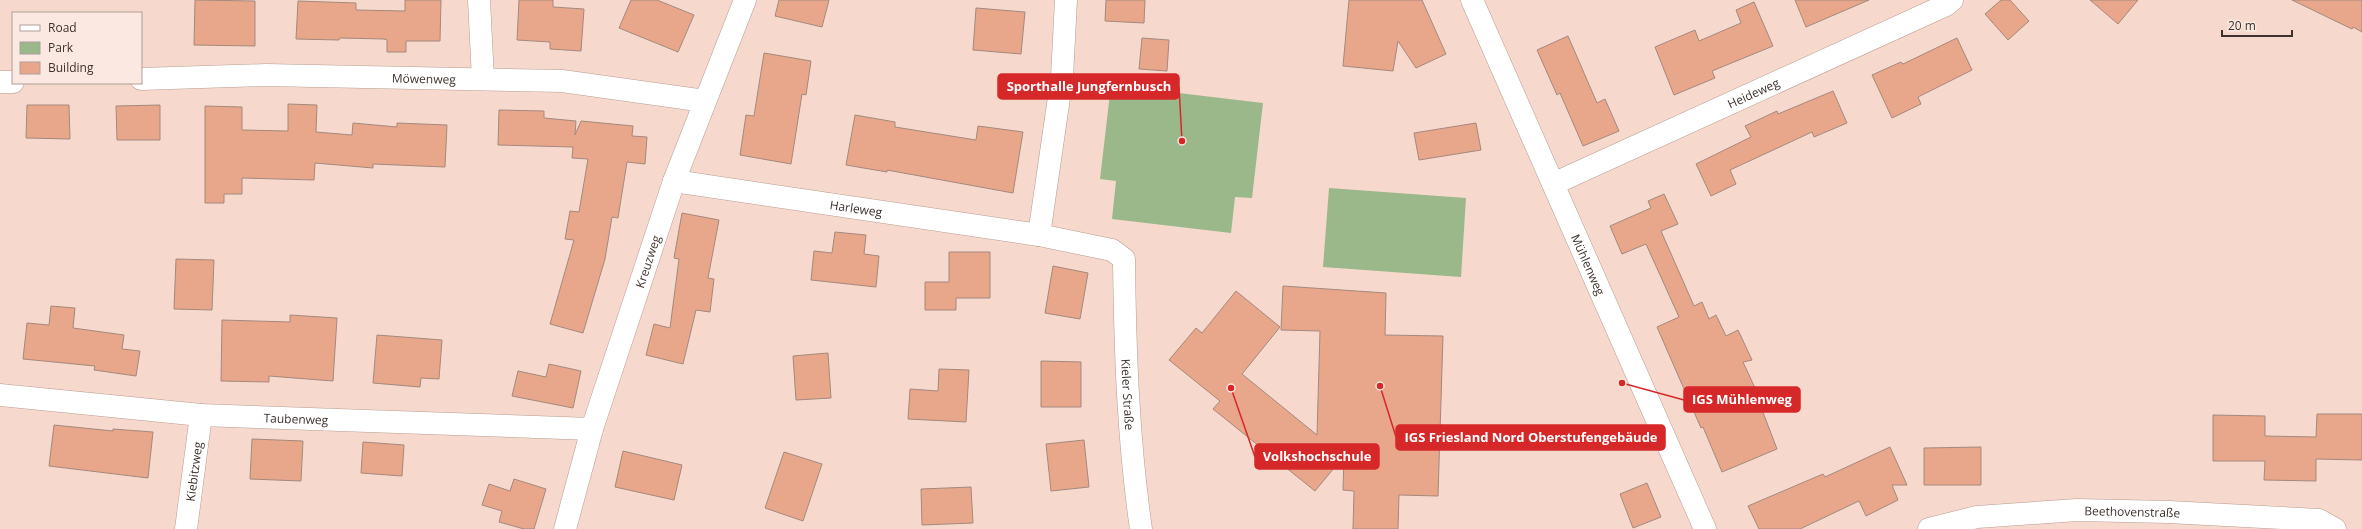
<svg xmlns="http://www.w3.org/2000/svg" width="2362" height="529" font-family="'Open Sans',sans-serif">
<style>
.green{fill:#9bb88a}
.building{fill:#e8a68a;stroke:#a4897e}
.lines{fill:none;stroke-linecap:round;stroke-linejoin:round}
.minor-casing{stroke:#b89c91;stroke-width:23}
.minor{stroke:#fff;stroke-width:22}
.labels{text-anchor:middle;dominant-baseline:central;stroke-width:3;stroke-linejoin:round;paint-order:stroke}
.street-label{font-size:12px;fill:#3c312c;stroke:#fbe9e1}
.leader{fill:none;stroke:#d62828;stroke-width:1.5}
.callout-dot{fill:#d62828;stroke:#fbe9e1;stroke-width:1.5}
.callout{fill:#d62828;stroke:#d62828;stroke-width:1.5}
.callout-label{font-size:13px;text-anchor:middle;font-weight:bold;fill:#fff}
</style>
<rect width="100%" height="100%" fill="#f6d9cc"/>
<path class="green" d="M 1111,85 L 1263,103 L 1252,198 L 1235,197 L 1231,233 L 1112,219 L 1116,181 L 1100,179 Z
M 1329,188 L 1466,198 L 1461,277 L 1323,267 Z"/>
<path class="building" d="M 195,0 L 255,1 L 255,46 L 194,45 Z
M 405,0 L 441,0 L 440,41 L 406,41 L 406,52 L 387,52 L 387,40 L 384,39 L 340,38 L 339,40 L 296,39 L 298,1 L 356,3 L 356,10 L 405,11 Z
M 519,0 L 553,0 L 553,7 L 584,9 L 581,51 L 550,49 L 550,42 L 517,40 Z
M 631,0 L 657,0 L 694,15 L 678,52 L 619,28 Z
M 779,0 L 829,0 L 822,27 L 775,16 Z
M 1106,0 L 1145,0 L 1144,23 L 1105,21 Z
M 1349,0 L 1422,0 L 1446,54 L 1416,68 L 1398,41 L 1393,71 L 1343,66 Z
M 1795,0 L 1869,0 L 1806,27 Z
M 2001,0 L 2010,0 L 2029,21 L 2008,40 L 1985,14 Z
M 2090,0 L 2138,0 L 2118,24 Z
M 2292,0 L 2362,0 L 2362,32 L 2353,27 L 2352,29 Z
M 1754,2 L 1773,46 L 1712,71 L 1715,78 L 1674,95 L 1655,47 L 1695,30 L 1699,41 L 1741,23 L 1736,10 Z
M 976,8 L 1025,12 L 1021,54 L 973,50 Z
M 1568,36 L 1597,103 L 1605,99 L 1619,131 L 1583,146 L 1560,93 L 1557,95 L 1537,50 Z
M 1142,38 L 1169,40 L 1167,71 L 1139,69 Z
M 1957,38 L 1972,70 L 1918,97 L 1921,104 L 1892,118 L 1872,75 L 1901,62 L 1903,64 Z
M 764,53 L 811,61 L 806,95 L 802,94 L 791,164 L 740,155 L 746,115 L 754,116 Z
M 1833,91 L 1847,123 L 1814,137 L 1812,132 L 1730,170 L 1736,184 L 1711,196 L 1696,164 L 1751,137 L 1745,126 L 1777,111 L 1778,114 Z
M 288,104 L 317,105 L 316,132 L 352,135 L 353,123 L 397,127 L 397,123 L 447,125 L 445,167 L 373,164 L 373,168 L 315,163 L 314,180 L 242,178 L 242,194 L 224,194 L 224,203 L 205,203 L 205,106 L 242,107 L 242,130 L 288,131 Z
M 27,105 L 69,105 L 70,139 L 26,138 Z
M 160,105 L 160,140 L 117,140 L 116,106 Z
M 499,110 L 544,111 L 544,118 L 576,121 L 575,135 L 581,121 L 633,126 L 632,136 L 647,137 L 645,164 L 627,162 L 618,218 L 612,217 L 605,259 L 583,333 L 550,324 L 574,240 L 565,239 L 570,211 L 579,212 L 588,159 L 572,158 L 573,147 L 498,145 Z
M 855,115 L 895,122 L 895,127 L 976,140 L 978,126 L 1023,132 L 1013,193 L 887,170 L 887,172 L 846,165 Z
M 1476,123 L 1481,150 L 1419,160 L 1414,133 Z
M 1664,194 L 1678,224 L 1661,231 L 1694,306 L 1702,302 L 1709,319 L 1716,315 L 1726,336 L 1738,330 L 1752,360 L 1743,362 L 1761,401 L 1759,402 L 1777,449 L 1722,472 L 1703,427 L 1701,428 L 1657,327 L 1679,317 L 1646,244 L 1622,254 L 1610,226 L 1651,208 L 1648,201 Z
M 682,213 L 719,220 L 708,278 L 714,279 L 710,312 L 696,310 L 683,364 L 646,355 L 654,324 L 670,328 L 679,259 L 674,258 Z
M 835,232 L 866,235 L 864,254 L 879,256 L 876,287 L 811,280 L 814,251 L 832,253 Z
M 949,252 L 990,252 L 990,298 L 956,298 L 956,310 L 925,310 L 925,282 L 949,282 Z
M 176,259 L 214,260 L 212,310 L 174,309 Z
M 1053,266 L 1088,273 L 1080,319 L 1045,313 Z
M 1283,286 L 1386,293 L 1385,335 L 1443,336 L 1438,496 L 1399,495 L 1398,529 L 1353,529 L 1354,491 L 1343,490 L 1344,456 L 1315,491 L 1213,409 L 1220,401 L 1169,360 L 1196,328 L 1202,333 L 1236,291 L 1280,327 L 1242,374 L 1317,435 L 1320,331 L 1281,330 Z
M 51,306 L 75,308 L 73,328 L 124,335 L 122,349 L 140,351 L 136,376 L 94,370 L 95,366 L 23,359 L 27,323 L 49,325 Z
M 290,315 L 337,318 L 333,381 L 269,376 L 269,382 L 221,381 L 222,320 L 290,322 Z
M 377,335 L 442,340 L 439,379 L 421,378 L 420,387 L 373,383 Z
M 828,353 L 831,398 L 796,400 L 793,356 Z
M 1041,361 L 1081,362 L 1081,407 L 1041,407 Z
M 549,364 L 581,371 L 573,408 L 512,396 L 518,371 L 546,377 Z
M 939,369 L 969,370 L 966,422 L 908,419 L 910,389 L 938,391 Z
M 2317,414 L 2362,414 L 2362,460 L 2316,459 L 2316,481 L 2264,480 L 2265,461 L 2213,461 L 2213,415 L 2265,416 L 2265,436 L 2316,437 Z
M 54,425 L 113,431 L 113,429 L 153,432 L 148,478 L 49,466 Z
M 252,439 L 303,441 L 301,481 L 250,479 Z
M 1084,440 L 1089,487 L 1051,491 L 1046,444 Z
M 363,442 L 404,445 L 402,476 L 361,473 Z
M 1890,447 L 1907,485 L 1892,485 L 1898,500 L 1866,516 L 1859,501 L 1800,529 L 1759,529 L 1748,506 L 1823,474 L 1825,477 Z
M 1981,447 L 1981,485 L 1924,485 L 1924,448 Z
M 623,451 L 682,465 L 674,500 L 615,487 Z
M 784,452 L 822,464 L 803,521 L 765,508 Z
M 514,479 L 546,489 L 534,529 L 524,529 L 499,522 L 502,511 L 482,505 L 489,484 L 510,491 Z
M 1647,483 L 1661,517 L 1633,528 L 1620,494 Z
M 971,487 L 973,523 L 922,525 L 921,489 Z"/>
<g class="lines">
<defs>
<g id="minor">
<path d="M 479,0 L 483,79"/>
<path id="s1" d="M 1472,0 L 1705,529"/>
<path id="s2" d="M 141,79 L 266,75 L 562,81 L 705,101"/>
<path d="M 0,82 L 13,82"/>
<path id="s3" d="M 674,181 L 1039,235 L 1112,250 L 1124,259 C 1125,350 1128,439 1141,529"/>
<path id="s4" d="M 1553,184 L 1946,5 L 1952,0"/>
<path d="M 1039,235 L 1062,77 L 1066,0"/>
<path id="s5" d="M 0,395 L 201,415 L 592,429"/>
<path id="s6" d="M 186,529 L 201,415"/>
<path id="s7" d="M 565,529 L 592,429 L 674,181 L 745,0"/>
<path id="s8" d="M 1929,529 L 1977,517 L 2077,510 L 2169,512 L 2319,520 L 2335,529"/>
</g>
</defs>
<use href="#minor" class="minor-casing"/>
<use href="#minor" class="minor"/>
</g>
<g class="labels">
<g class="street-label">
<text stroke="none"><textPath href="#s2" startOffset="283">Möwenweg</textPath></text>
<text stroke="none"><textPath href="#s4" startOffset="220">Heideweg</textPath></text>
<text stroke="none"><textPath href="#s3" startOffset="184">Harleweg</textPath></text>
<text stroke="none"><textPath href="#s7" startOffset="280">Kreuzweg</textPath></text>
<text stroke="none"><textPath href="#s1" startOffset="289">Mühlenweg</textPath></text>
<text stroke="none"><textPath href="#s3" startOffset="594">Kieler Straße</textPath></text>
<text stroke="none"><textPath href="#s5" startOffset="297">Taubenweg</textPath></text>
<text stroke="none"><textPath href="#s6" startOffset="58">Kiebitzweg</textPath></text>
<text stroke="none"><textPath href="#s8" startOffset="205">Beethovenstraße</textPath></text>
</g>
</g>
<path class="leader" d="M1182 141L1179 87M1622 383L1684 400M1380 386L1396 437M1231 388L1255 457"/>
<g class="callout-dot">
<circle cx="1182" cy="141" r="4"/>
<circle cx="1622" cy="383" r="4"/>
<circle cx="1380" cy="386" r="4"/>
<circle cx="1231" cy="388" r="4"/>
</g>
<g class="callout">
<rect x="998" y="74" width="181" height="25" rx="4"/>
<rect x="1684" y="387" width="116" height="25" rx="4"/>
<rect x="1396" y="425" width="269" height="25" rx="4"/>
<rect x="1255" y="444" width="124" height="25" rx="4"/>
</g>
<g class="callout-label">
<text x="1089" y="91">Sporthalle Jungfernbusch</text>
<text x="1742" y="404">IGS Mühlenweg</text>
<text x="1531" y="442">IGS Friesland Nord Oberstufengebäude</text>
<text x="1317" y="461">Volkshochschule</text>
</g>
<rect x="12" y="12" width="130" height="72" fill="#fbe9e1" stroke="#af9f99"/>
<rect x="20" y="25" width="20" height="6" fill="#ffffff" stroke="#af9f99"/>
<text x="48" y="32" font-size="12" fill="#3c312c">Road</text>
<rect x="20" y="42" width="20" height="12" fill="#9bb88a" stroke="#af9f99"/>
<text x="48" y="52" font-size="12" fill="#3c312c">Park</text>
<rect x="20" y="62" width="20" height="12" fill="#e8a68a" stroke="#af9f99"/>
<text x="48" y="72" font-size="12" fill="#3c312c">Building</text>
<path d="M2222 30v6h70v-6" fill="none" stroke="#3c312c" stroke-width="2"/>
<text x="2228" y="30" font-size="12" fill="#3c312c" stroke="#fbe9e1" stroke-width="3" paint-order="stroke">20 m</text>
</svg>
